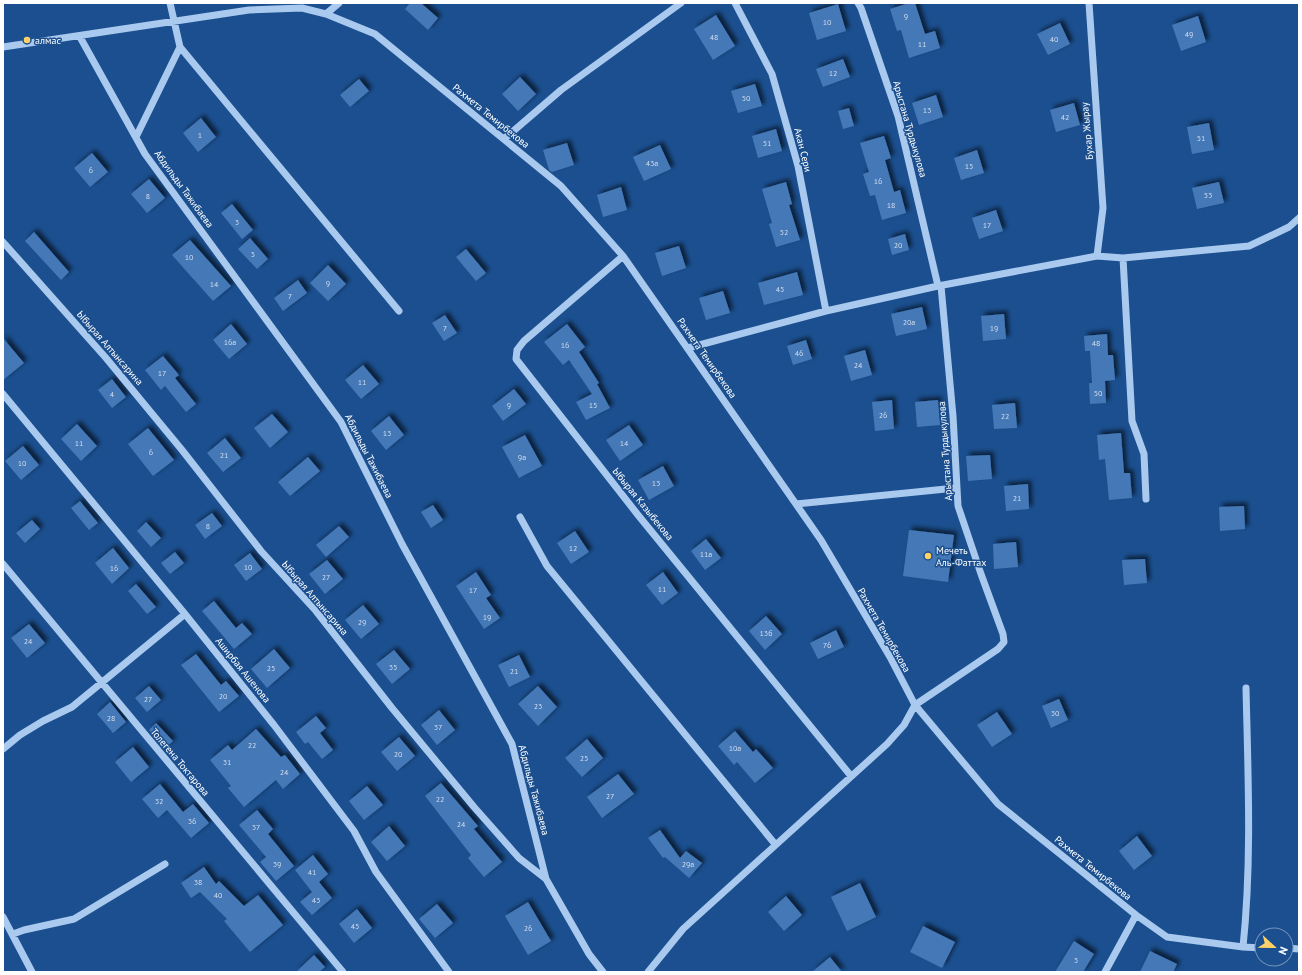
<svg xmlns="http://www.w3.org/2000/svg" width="1302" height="975" font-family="'PT Sans',sans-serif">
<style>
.building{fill:#4478b7;filter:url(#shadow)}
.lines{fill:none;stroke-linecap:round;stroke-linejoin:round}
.minor{stroke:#a9c9ee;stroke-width:7}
.poi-dot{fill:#ffd166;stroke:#1b4f8f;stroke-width:1.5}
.labels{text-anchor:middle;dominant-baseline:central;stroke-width:3;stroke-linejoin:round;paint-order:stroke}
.number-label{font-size:8px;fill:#d0dded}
.poi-label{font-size:10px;fill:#fff;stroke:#1b4f8f;text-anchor:start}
.street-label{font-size:10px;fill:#fff;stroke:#1b4f8f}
</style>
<defs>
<filter id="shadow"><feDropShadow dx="3.5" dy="-3.5" stdDeviation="2" flood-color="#0009"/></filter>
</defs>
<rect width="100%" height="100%" fill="#1b4f8f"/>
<path class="building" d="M 410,3 L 421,3 L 438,18 L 428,30 L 405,9 Z
M 909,3 L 915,3 L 925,34 L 935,31 L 940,48 L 909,58 L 901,30 L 897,31 L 890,9 Z
M 838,4 L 846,31 L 817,40 L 809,13 Z
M 716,15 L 735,46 L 713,60 L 694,29 Z
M 1198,16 L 1206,42 L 1181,51 L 1172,25 Z
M 1060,23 L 1070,44 L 1048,55 L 1037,34 Z
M 843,59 L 850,77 L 823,87 L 816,69 Z
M 520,77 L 536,94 L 518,111 L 502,94 Z
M 359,79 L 369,91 L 350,107 L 340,95 Z
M 755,84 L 762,106 L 738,113 L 731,91 Z
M 936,95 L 943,117 L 919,125 L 912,103 Z
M 1074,103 L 1080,125 L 1056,132 L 1050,110 Z
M 849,108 L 854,126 L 843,129 L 838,111 Z
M 201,118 L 216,137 L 198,152 L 183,133 Z
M 1209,123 L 1214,150 L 1192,154 L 1187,127 Z
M 776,129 L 782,151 L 758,158 L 752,136 Z
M 884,136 L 891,158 L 885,160 L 894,192 L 900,190 L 906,213 L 882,220 L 875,195 L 870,196 L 863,174 L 869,172 L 860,143 Z
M 567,143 L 574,165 L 552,172 L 549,170 L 543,150 Z
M 660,145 L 671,169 L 644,181 L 633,157 Z
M 977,150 L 984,173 L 961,180 L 954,158 Z
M 92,153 L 108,172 L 90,187 L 74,168 Z
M 149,179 L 165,198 L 147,213 L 131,194 Z
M 786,182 L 792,204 L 789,205 L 800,240 L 776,247 L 769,224 L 772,223 L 762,189 Z
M 1219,182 L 1224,203 L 1197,209 L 1192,188 Z
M 621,187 L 627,210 L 603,217 L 597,195 Z
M 232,204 L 253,230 L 242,239 L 221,213 Z
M 996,210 L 1003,231 L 979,239 L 972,218 Z
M 34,232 L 69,272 L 61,280 L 25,241 Z
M 905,234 L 909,250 L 892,255 L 888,239 Z
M 250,238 L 268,259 L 257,269 L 238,249 Z
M 190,240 L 231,286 L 213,301 L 172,255 Z
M 679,246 L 686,268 L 662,276 L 655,253 Z
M 466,249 L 486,273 L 476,281 L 456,257 Z
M 328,265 L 346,284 L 328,301 L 310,283 Z
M 797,272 L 803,295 L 764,305 L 758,283 Z
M 298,280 L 307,293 L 283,311 L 274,298 Z
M 723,291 L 730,313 L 706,320 L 699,298 Z
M 922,307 L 927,329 L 896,336 L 891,314 Z
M 1004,314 L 1006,339 L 983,341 L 981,316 Z
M 445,315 L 457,333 L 444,341 L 432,323 Z
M 231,324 L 247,344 L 229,359 L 213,340 Z
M 567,324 L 585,347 L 579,352 L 599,383 L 597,384 L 610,408 L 586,420 L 576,402 L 592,394 L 569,360 L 563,365 L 544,342 Z
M 1107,334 L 1108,355 L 1113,355 L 1115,380 L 1105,381 L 1106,403 L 1090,404 L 1089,383 L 1092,383 L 1090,351 L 1085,351 L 1084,336 Z
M 3,338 L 24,363 L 3,380 Z
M 806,340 L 812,359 L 793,365 L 787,346 Z
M 865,350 L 872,375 L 851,381 L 844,356 Z
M 163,356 L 179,375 L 175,378 L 196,404 L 186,412 L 165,386 L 161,390 L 145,370 Z
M 363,365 L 379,384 L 361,399 L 345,380 Z
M 112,379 L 126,397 L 112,408 L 98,390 Z
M 514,389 L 526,404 L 503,421 L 492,406 Z
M 892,400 L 894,429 L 875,431 L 872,402 Z
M 938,400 L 940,425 L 917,427 L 915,402 Z
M 1015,403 L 1017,428 L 994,429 L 992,405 Z
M 272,414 L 288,432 L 270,448 L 254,428 Z
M 389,416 L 404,435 L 386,450 L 371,431 Z
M 77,424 L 97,446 L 81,461 L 61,439 Z
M 629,425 L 643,445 L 620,461 L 606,440 Z
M 148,428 L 174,460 L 153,476 L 128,444 Z
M 1121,433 L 1124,473 L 1130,473 L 1132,498 L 1109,500 L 1105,459 L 1099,460 L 1097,435 Z
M 525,435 L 542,466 L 519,478 L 502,447 Z
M 225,438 L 241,458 L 223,472 L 207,453 Z
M 23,446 L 39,465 L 21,480 L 5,461 Z
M 990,455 L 992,479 L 968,481 L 966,456 Z
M 308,457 L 320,471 L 290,496 L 278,482 Z
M 663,466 L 674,486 L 649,500 L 638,480 Z
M 1028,484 L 1029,509 L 1006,511 L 1004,486 Z
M 80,501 L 98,523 L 89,530 L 71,508 Z
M 433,505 L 443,520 L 431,528 L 421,512 Z
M 1244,506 L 1245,529 L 1220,531 L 1219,507 Z
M 212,513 L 222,526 L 205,539 L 195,525 Z
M 32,520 L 40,529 L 25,543 L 16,533 Z
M 146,522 L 161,538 L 151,547 L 137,531 Z
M 339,526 L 349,537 L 326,557 L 316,545 Z
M 909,530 L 954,535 L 948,582 L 903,576 Z
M 575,531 L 589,552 L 571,564 L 557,543 Z
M 706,539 L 721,558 L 705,570 L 691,551 Z
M 1016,542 L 1018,567 L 994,569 L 993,544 Z
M 113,548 L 129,568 L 112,584 L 95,563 Z
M 175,552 L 184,563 L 170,574 L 161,563 Z
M 250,553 L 262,569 L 246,581 L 234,565 Z
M 1145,559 L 1147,583 L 1124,585 L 1122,560 Z
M 327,560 L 343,579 L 325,594 L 309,574 Z
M 476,572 L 491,595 L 486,598 L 500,618 L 484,629 L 456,586 Z
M 663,572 L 678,593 L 662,605 L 646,585 Z
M 136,584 L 156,607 L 147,614 L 128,591 Z
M 214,601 L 236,628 L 242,623 L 252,634 L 234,649 L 202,611 Z
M 363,605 L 379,624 L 361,639 L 345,620 Z
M 766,616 L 782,634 L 765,650 L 749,631 Z
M 29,624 L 45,643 L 27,658 L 11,638 Z
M 836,630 L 844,647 L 818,659 L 810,643 Z
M 274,649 L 290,668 L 267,688 L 251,669 Z
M 394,650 L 410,669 L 392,684 L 376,664 Z
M 196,654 L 221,685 L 226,681 L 239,696 L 219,712 L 181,665 Z
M 519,655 L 530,677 L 509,687 L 498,665 Z
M 149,686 L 161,700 L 147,712 L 135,698 Z
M 538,686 L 557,707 L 538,726 L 518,704 Z
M 1059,699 L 1068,720 L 1051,728 L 1042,706 Z
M 110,702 L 126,722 L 113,733 L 97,714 Z
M 439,710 L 455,730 L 437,745 L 421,725 Z
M 997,712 L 1012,734 L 992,747 L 977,725 Z
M 316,716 L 326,728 L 320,733 L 333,750 L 322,759 L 308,742 L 305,744 L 296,732 Z
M 156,723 L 173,741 L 165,748 L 149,730 Z
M 256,729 L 281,757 L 285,755 L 300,774 L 283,789 L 276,780 L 244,807 L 228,788 L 231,786 L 210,760 L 228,745 L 232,750 Z
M 735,731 L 753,752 L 756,749 L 773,768 L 755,783 L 737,762 L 734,765 L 718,746 Z
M 399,737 L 415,756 L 397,771 L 381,752 Z
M 587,739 L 603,758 L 582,777 L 565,758 Z
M 133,747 L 149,767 L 131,782 L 115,762 Z
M 618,774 L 634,794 L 602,818 L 587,797 Z
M 441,783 L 478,826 L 474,829 L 502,862 L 484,877 L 468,858 L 471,855 L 425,796 Z
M 160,784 L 183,812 L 193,804 L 209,823 L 191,838 L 167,810 L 158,818 L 142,799 Z
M 367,786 L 383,805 L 364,820 L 349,801 Z
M 257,810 L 273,829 L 268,834 L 294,866 L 276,881 L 260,862 L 266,857 L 239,825 Z
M 389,826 L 405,846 L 387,861 L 371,842 Z
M 660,830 L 680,858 L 686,851 L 702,863 L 689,878 L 665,857 L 663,858 L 648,838 Z
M 1137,836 L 1152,856 L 1134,870 L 1119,851 Z
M 313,855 L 328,874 L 319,882 L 332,898 L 312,915 L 300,902 L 312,892 L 295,870 Z
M 204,867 L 216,884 L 219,881 L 244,906 L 258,895 L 283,925 L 250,952 L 224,921 L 227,919 L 200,892 L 191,898 L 181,883 Z
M 860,883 L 876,917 L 847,931 L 831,897 Z
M 786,896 L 802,915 L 784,931 L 768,912 Z
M 528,902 L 551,941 L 528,955 L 505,916 Z
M 437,904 L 453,923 L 435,938 L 419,919 Z
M 357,909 L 372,928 L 354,943 L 339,924 Z
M 923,926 L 955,942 L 942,968 L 910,952 Z
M 1074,941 L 1094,954 L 1083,972 L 1055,972 Z
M 1150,951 L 1177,964 L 1173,972 L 1140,972 Z
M 314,955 L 325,967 L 319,972 L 296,972 Z
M 830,957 L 842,972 L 812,972 Z"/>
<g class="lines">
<path class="minor" d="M 170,3 L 180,47 L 399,311
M 735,3 L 772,74 L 798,166 L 826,311
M 858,3 L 861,8 L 898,116 L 938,286
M 1089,3 L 1103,208 L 1097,256
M 326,14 L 339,3
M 80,37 L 145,154 L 341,422 L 402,544 L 512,744 L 546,879
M 3,47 L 249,10 L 302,8 L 326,14 L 375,34 L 561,186 L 623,256 L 821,540 L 890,657 L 915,705 L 998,804 L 1136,915 L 1167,937 L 1243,947 L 1262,948
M 136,137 L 180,47
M 504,139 L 561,90 L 681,3
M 3,242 L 106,358 L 182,450 L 261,551 L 316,611 L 392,708 L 474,807 L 519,858 L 546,879 L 589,954 L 603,972
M 623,256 L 524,341 L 517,350 L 516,359 L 638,515 L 851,776
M 1123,258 L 1132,421 L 1144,454 L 1146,499
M 688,348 L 826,311 L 938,286 L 1097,256 L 1123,258 L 1249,246 L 1289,227 L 1299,218
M 3,394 L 185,614 L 274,725 L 354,831 L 376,872 L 449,972
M 796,504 L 956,488
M 520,517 L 547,566 L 775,844
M 3,564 L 343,972
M 3,749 L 20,735 L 43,721 L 72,707 L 185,614
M 3,917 L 32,972
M 13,934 L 24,930 L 74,919 L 165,864
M 1243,947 C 1252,861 1248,775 1246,688
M 1286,948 L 1299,949
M 648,972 L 683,929 L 887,744 L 904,725 L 915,705 L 998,649 L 1004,642 L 1003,634 L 981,574 L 958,506 L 953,416 L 941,286
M 1105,972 L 1136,915"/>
</g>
<g class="poi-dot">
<circle cx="27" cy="40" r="4"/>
<circle cx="928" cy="556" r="4"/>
</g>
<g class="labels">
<g class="number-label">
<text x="906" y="16">9</text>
<text x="827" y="22">10</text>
<text x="1189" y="34">49</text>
<text x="714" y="37">48</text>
<text x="1054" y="39">40</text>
<text x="922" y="44">11</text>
<text x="833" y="73">12</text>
<text x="746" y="98">50</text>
<text x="927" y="110">13</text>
<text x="1065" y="117">42</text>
<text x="200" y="135">1</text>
<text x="1201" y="138">51</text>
<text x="767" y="143">51</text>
<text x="652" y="163">43а</text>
<text x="969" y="166">15</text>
<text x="91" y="170">6</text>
<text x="878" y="181">16</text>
<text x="1208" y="195">53</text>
<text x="148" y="196">8</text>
<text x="891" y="205">18</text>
<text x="237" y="222">3</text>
<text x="987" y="225">17</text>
<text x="784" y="232">52</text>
<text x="898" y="245">20</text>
<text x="253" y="254">5</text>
<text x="189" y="257">10</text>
<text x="328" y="283">9</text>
<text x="214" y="284">14</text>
<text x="780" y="289">45</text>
<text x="290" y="296">7</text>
<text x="909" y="322">20а</text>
<text x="445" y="328">7</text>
<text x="994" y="328">19</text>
<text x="230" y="342">16а</text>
<text x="1096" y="343">48</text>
<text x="565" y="345">16</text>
<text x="799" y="353">46</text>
<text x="858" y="365">24</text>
<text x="162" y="373">17</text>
<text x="362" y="382">11</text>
<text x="1098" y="393">50</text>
<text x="112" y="394">4</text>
<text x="509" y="405">9</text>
<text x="593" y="405">15</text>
<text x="883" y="415">26</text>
<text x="1005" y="416">22</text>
<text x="387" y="433">13</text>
<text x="79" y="443">11</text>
<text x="624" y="443">14</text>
<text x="151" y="452">6</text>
<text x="224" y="455">21</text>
<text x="522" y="457">9а</text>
<text x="22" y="463">10</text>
<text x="656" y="483">13</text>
<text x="1017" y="498">21</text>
<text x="208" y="526">8</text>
<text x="573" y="548">12</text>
<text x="706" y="554">11а</text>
<text x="248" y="567">10</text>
<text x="114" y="568">16</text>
<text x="326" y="577">27</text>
<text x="662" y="589">11</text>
<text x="473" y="590">17</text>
<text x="487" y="617">19</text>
<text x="362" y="622">29</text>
<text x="766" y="633">13б</text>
<text x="28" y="641">24</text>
<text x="827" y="645">76</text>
<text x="393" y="667">35</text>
<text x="271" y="668">25</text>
<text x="514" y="671">21</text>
<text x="223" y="696">20</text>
<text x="148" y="699">27</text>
<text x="538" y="706">23</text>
<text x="1055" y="713">30</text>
<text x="111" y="718">28</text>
<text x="438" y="727">37</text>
<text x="252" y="745">22</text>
<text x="735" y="748">10а</text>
<text x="398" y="754">20</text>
<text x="584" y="758">25</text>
<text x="227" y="762">31</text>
<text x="284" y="772">24</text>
<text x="610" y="796">27</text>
<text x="440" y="799">22</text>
<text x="159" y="801">32</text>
<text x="192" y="821">36</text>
<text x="461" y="824">24</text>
<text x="256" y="827">37</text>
<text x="277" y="864">39</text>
<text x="688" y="864">29а</text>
<text x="312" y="872">41</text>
<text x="198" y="882">38</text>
<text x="218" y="895">40</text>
<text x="316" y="900">43</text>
<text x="355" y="926">45</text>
<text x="528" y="928">26</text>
<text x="1076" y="960">3</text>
</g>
<g class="poi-label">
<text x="35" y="40">алмас</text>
<text x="936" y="550">Мечеть<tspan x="936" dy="12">Аль-Фаттах</tspan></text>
</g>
<g class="street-label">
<text transform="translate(491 116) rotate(39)">Рахмета Темирбекова</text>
<text transform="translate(910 129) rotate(74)">Арыстана Турдыкулова</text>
<text transform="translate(1087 131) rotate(-95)">Бухар Жырау</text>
<text transform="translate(803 150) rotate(76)">Акан Сери</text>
<text transform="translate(184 189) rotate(54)">Абдильды Тажибаева</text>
<text transform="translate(110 348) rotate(49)">Ыбырая Алтынсарина</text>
<text transform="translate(707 358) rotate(55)">Рахмета Темирбекова</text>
<text transform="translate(945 451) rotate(-94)">Арыстана Турдыкулова</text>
<text transform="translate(369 456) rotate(63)">Абдильды Тажибаева</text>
<text transform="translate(643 504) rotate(51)">Ыбырая Казыбекова</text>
<text transform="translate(315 598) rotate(49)">Ыбырая Алтынсарина</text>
<text transform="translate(884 630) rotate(60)">Рахмета Темирбекова</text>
<text transform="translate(243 670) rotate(51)">Аширбая Ашенова</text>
<text transform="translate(180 762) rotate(50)">Толегена Токтарова</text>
<text transform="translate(534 790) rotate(75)">Абдильды Тажибаева</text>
<text transform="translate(1093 868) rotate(39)">Рахмета Темирбекова</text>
</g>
</g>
<rect width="1302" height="975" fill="none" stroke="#ffffff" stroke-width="8"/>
<g transform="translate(1274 947) rotate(112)"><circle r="19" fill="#1b4f8f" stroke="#7695bc"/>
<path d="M0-3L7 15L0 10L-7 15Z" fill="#ffd166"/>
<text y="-6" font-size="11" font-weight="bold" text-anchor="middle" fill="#ffffff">N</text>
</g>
</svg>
